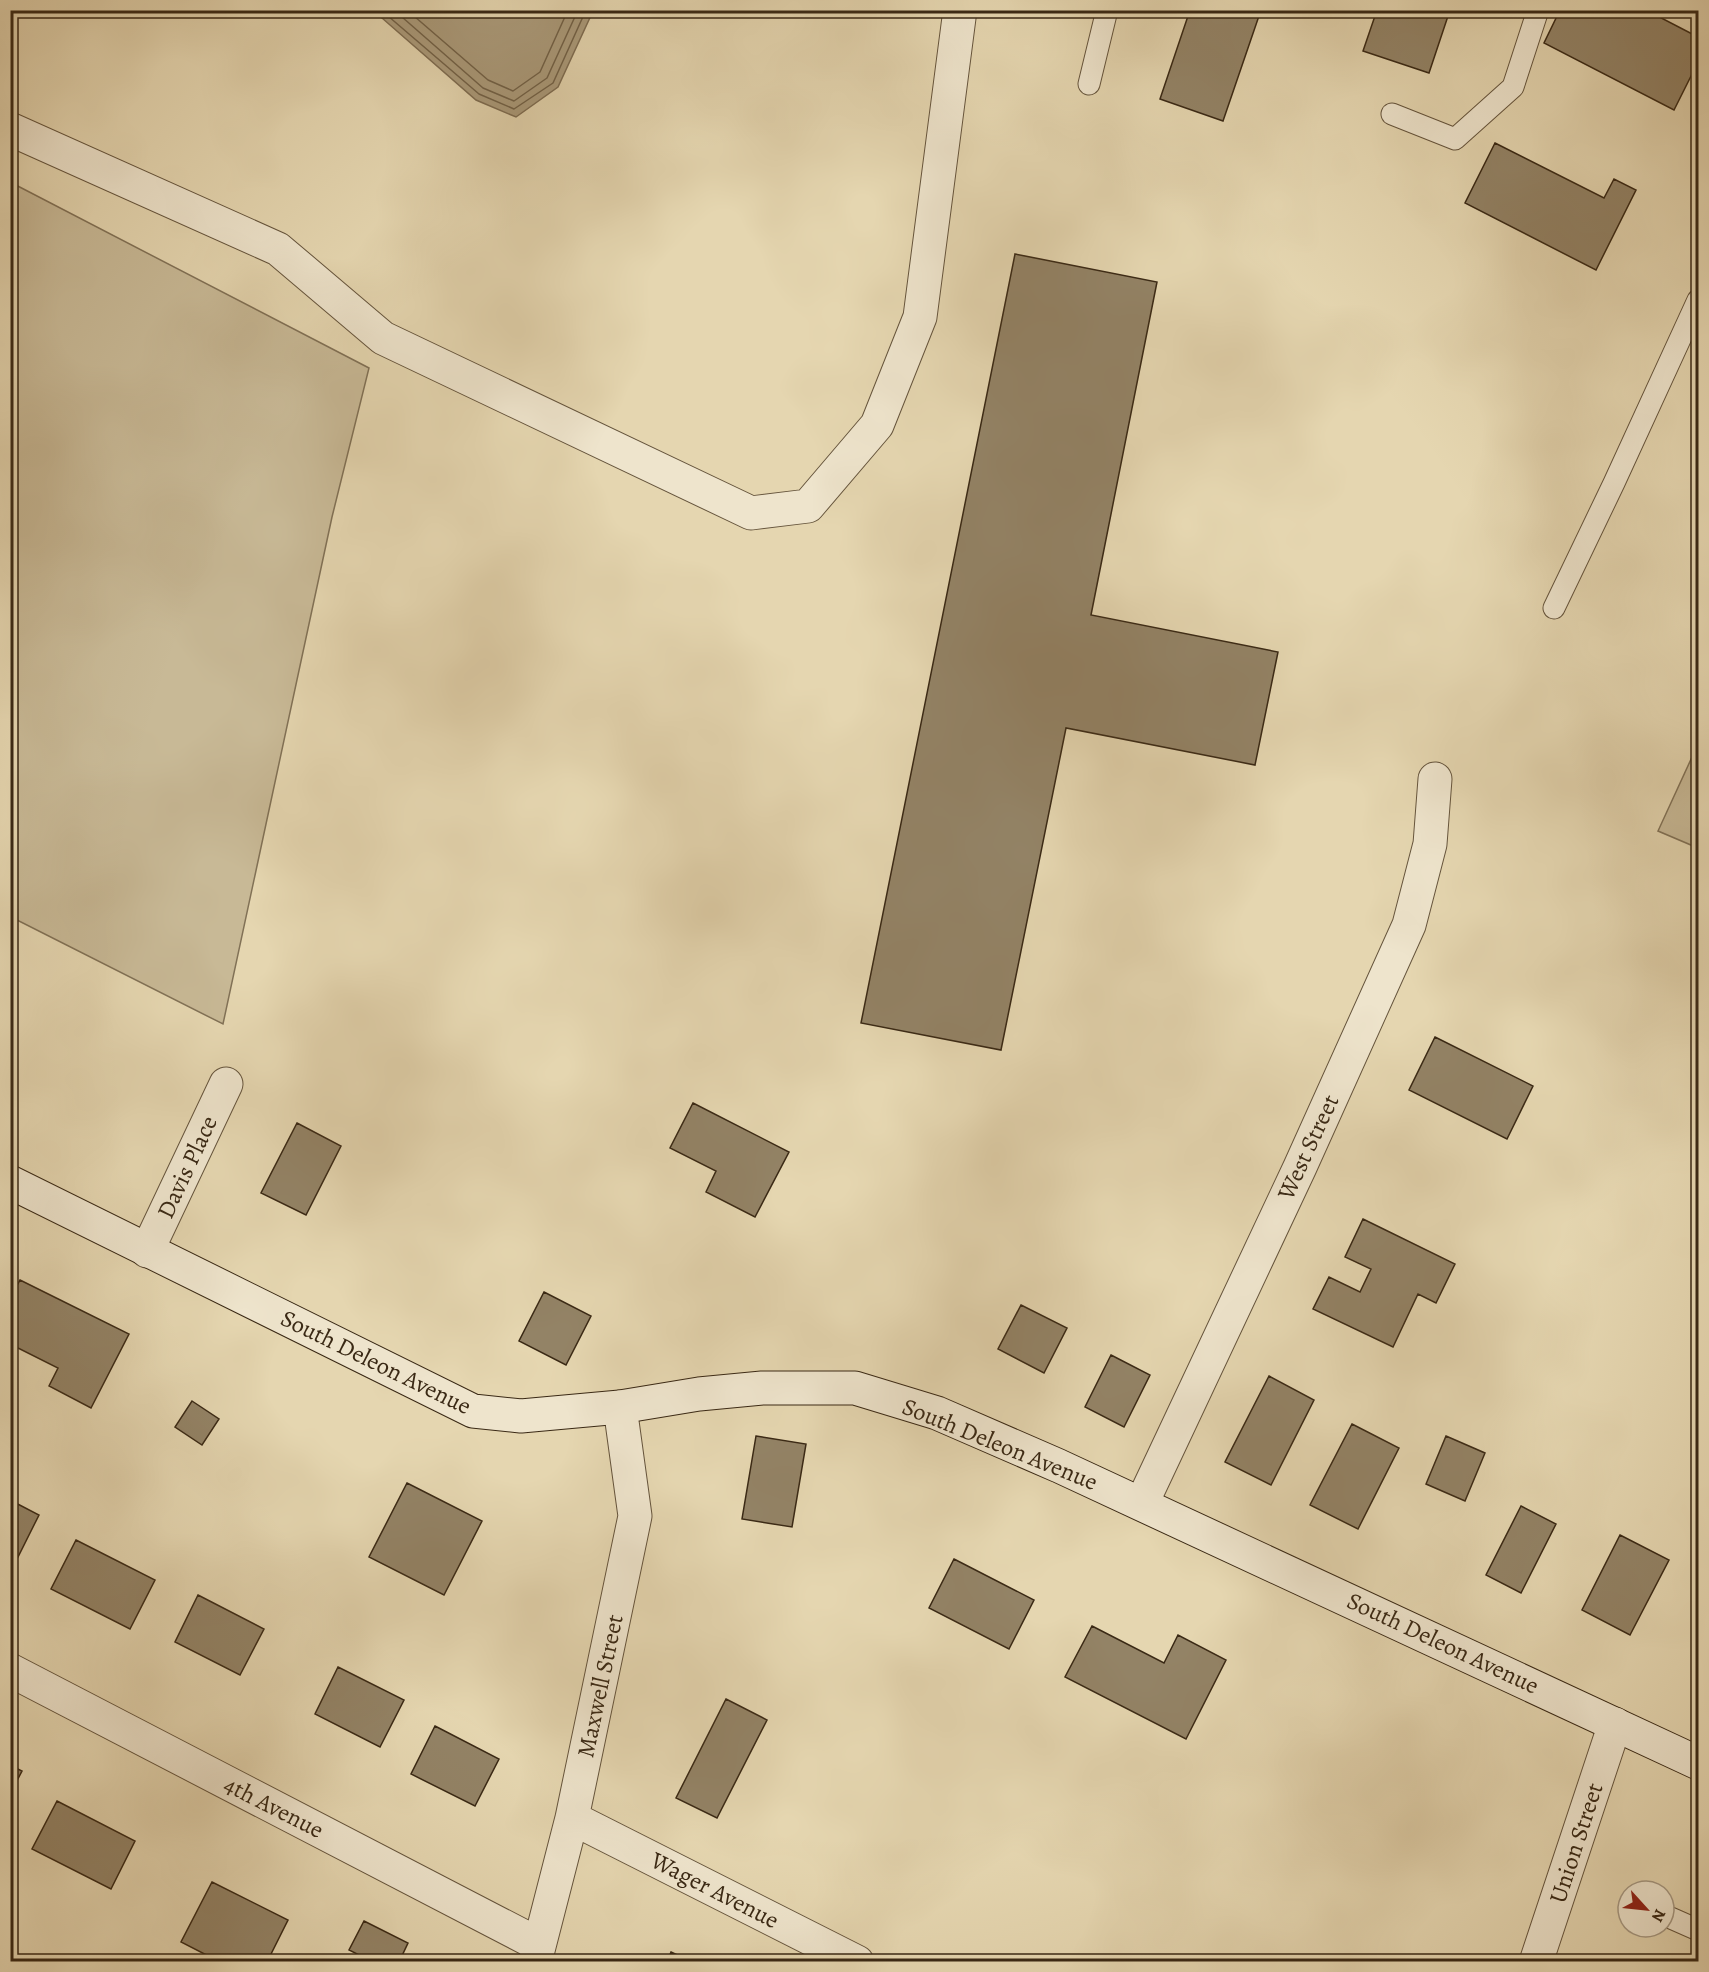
<svg xmlns="http://www.w3.org/2000/svg" width="1709" height="1972" font-family="Alegreya,serif">
<style>
.green{fill:#c8b996;stroke:#817156;stroke-width:1.5}
.water{fill:#ab9b7b;stroke:#7e6d52;stroke-width:1.5}
.lines{fill:none;stroke-linecap:round;stroke-linejoin:round}
.shore{stroke:#726248;stroke-width:1.5}
.building{fill:#938366;stroke:#3a2915;stroke-width:1.5}
.lane-casing{stroke:#65543c;stroke-width:23}
.street-casing{stroke:#65543c;stroke-width:35}
.secondary-casing{stroke:#3a2915;stroke-width:35}
.lane{stroke:#eee4cc;stroke-width:21}
.street{stroke:#eee4cc;stroke-width:33}
.secondary{stroke:#eee4cc;stroke-width:33}
.labels{text-anchor:middle;dominant-baseline:central;stroke-width:4.5;stroke-linejoin:round;paint-order:stroke}
.street-label{font-size:24px;fill:#3a2915;stroke:#eee4cc}
</style>
<rect width="100%" height="100%" fill="#e5d6b0"/>
<filter id="stains"><feTurbulence type="fractalNoise" baseFrequency=".00333" numOctaves="4"/><feColorMatrix values="0 0 0 0 .2 0 0 0 0 .09 0 0 0 0 .02 0 0 0 .5 -.17"/></filter>
<radialGradient id="worn" r=".72"><stop offset=".6" stop-color="#630" stop-opacity="0"/><stop offset="1" stop-color="#630" stop-opacity=".3"/></radialGradient>
<path class="green" d="M 10,182 L 369,368 L 332,517 L 223,1024 L 11,917 Z
M 1698,744 L 1698,848 L 1658,831 Z"/>
<path class="water" d="M 370,11 L 593,11 L 558,87 L 516,117 L 476,100 L 382,18 Z"/>
<g class="lines">
<path class="shore" d="M 381,10 L 479,94 L 514,109 L 553,83 L 586,10
M 394,10 L 483,88 L 514,101 L 547,78 L 578,10
M 407,10 L 488,80 L 513,91 L 540,72 L 568,10"/>
</g>
<path class="building" d="M 1190,10 L 1261,10 L 1223,121 L 1160,99 Z
M 1377,10 L 1450,10 L 1429,73 L 1363,51 Z
M 1560,10 L 1646,10 L 1698,37 L 1698,62 L 1674,110 L 1544,43 Z
M 1495,143 L 1604,198 L 1614,179 L 1636,190 L 1596,270 L 1465,203 Z
M 1015,254 L 1157,282 L 1091,615 L 1278,652 L 1255,765 L 1066,728 L 1001,1050 L 861,1023 Z
M 1435,1037 L 1533,1086 L 1507,1139 L 1409,1090 Z
M 693,1103 L 789,1152 L 755,1217 L 706,1192 L 716,1171 L 670,1148 Z
M 297,1123 L 341,1146 L 306,1215 L 261,1193 Z
M 1363,1219 L 1455,1264 L 1436,1303 L 1418,1294 L 1393,1347 L 1313,1309 L 1329,1277 L 1360,1292 L 1371,1269 L 1345,1257 Z
M 20,1280 L 129,1334 L 91,1408 L 49,1386 L 58,1368 L 10,1344 L 10,1299 Z
M 544,1292 L 591,1316 L 566,1365 L 519,1341 Z
M 1021,1305 L 1067,1328 L 1044,1373 L 998,1349 Z
M 1111,1355 L 1150,1375 L 1124,1427 L 1085,1407 Z
M 1269,1376 L 1314,1400 L 1271,1485 L 1225,1462 Z
M 192,1401 L 219,1419 L 202,1445 L 175,1427 Z
M 1352,1424 L 1399,1448 L 1358,1529 L 1310,1505 Z
M 756,1436 L 806,1444 L 792,1527 L 742,1519 Z
M 1446,1436 L 1485,1453 L 1465,1501 L 1426,1484 Z
M 407,1483 L 482,1521 L 444,1595 L 369,1557 Z
M 10,1500 L 39,1515 L 15,1563 L 10,1561 Z
M 1521,1506 L 1556,1524 L 1521,1593 L 1486,1575 Z
M 1620,1535 L 1669,1560 L 1630,1635 L 1582,1610 Z
M 76,1540 L 155,1580 L 130,1629 L 51,1589 Z
M 954,1559 L 1034,1600 L 1009,1649 L 929,1608 Z
M 198,1595 L 264,1629 L 240,1675 L 175,1642 Z
M 1092,1626 L 1164,1663 L 1178,1635 L 1226,1660 L 1186,1739 L 1065,1677 Z
M 338,1667 L 404,1700 L 380,1747 L 315,1714 Z
M 726,1699 L 767,1720 L 717,1818 L 676,1798 Z
M 435,1726 L 499,1759 L 475,1806 L 411,1774 Z
M 10,1765 L 22,1771 L 10,1794 Z
M 57,1801 L 135,1841 L 111,1889 L 32,1849 Z
M 212,1882 L 288,1920 L 267,1962 L 220,1962 L 181,1942 Z
M 364,1921 L 408,1943 L 399,1962 L 373,1962 L 349,1950 Z
M 671,1952 L 692,1962 L 667,1962 Z"/>
<g class="lines">
<defs>
<path id="lane" d="M 1089,84 L 1107,10
M 1392,114 L 1455,139 L 1513,87 L 1538,10
M 1554,608 L 1614,483 L 1698,300
M 1664,1915 L 1698,1930"/>
<path id="street" d="M 10,129 L 278,249 L 383,338 L 751,513 L 808,506 L 877,425 L 920,317 L 960,10
M 147,1251 L 226,1084
M 1142,1503 L 1300,1167 L 1409,925 L 1430,844 L 1435,779
M 10,1670 L 538,1944
M 572,1818 L 857,1962
M 535,1962 L 572,1818 L 635,1516 L 620,1407
M 1536,1962 L 1615,1724"/>
<path id="secondary" d="M 10,1182 L 473,1411 L 521,1416 L 620,1407 L 699,1394 L 762,1388 L 855,1388 L 937,1413 L 1059,1466 L 1698,1763"/>
</defs>
<use href="#lane" class="lane-casing"/>
<use href="#street" class="street-casing"/>
<use href="#secondary" class="secondary-casing"/>
<use href="#lane" class="lane"/>
<use href="#street" class="street"/>
<use href="#secondary" class="secondary"/>
</g>
<g class="labels">
<g class="street-label">
<text transform="translate(1308 1147) rotate(-65)">West Street</text>
<text transform="translate(187 1167) rotate(-65)">Davis Place</text>
<text transform="translate(376 1362) rotate(26)">South Deleon Avenue</text>
<text transform="translate(1000 1444) rotate(22)">South Deleon Avenue</text>
<text transform="translate(1443 1643) rotate(25)">South Deleon Avenue</text>
<text transform="translate(600 1686) rotate(-78)">Maxwell Street</text>
<text transform="translate(274 1807) rotate(27)">4th Avenue</text>
<text transform="translate(1576 1843) rotate(-72)">Union Street</text>
<text transform="translate(715 1890) rotate(27)">Wager Avenue</text>
</g>
</g>
<rect width="1709" height="1972" fill="none" stroke="#e5d6b0" stroke-width="36"/>
<rect x="12" y="12" width="1685" height="1948" fill="none" stroke="#3a2915" stroke-width="3"/>
<rect x="18" y="18" width="1673" height="1936" fill="none" stroke="#3a2915" stroke-width="1.5"/>
<g transform="translate(1646 1909) rotate(117)"><circle r="28" fill="#eee4cc" stroke="#a69983" stroke-width="1.5"/>
<path d="M0-4.5L10 22L0 15L-10 22Z" fill="#8f2418"/>
<text y="-9" font-size="16" font-weight="bold" text-anchor="middle" fill="#3a2915">N</text>
</g>
<rect width="100%" height="100%" filter="url(#stains)"/>
<rect width="100%" height="100%" fill="url(#worn)"/>
</svg>
